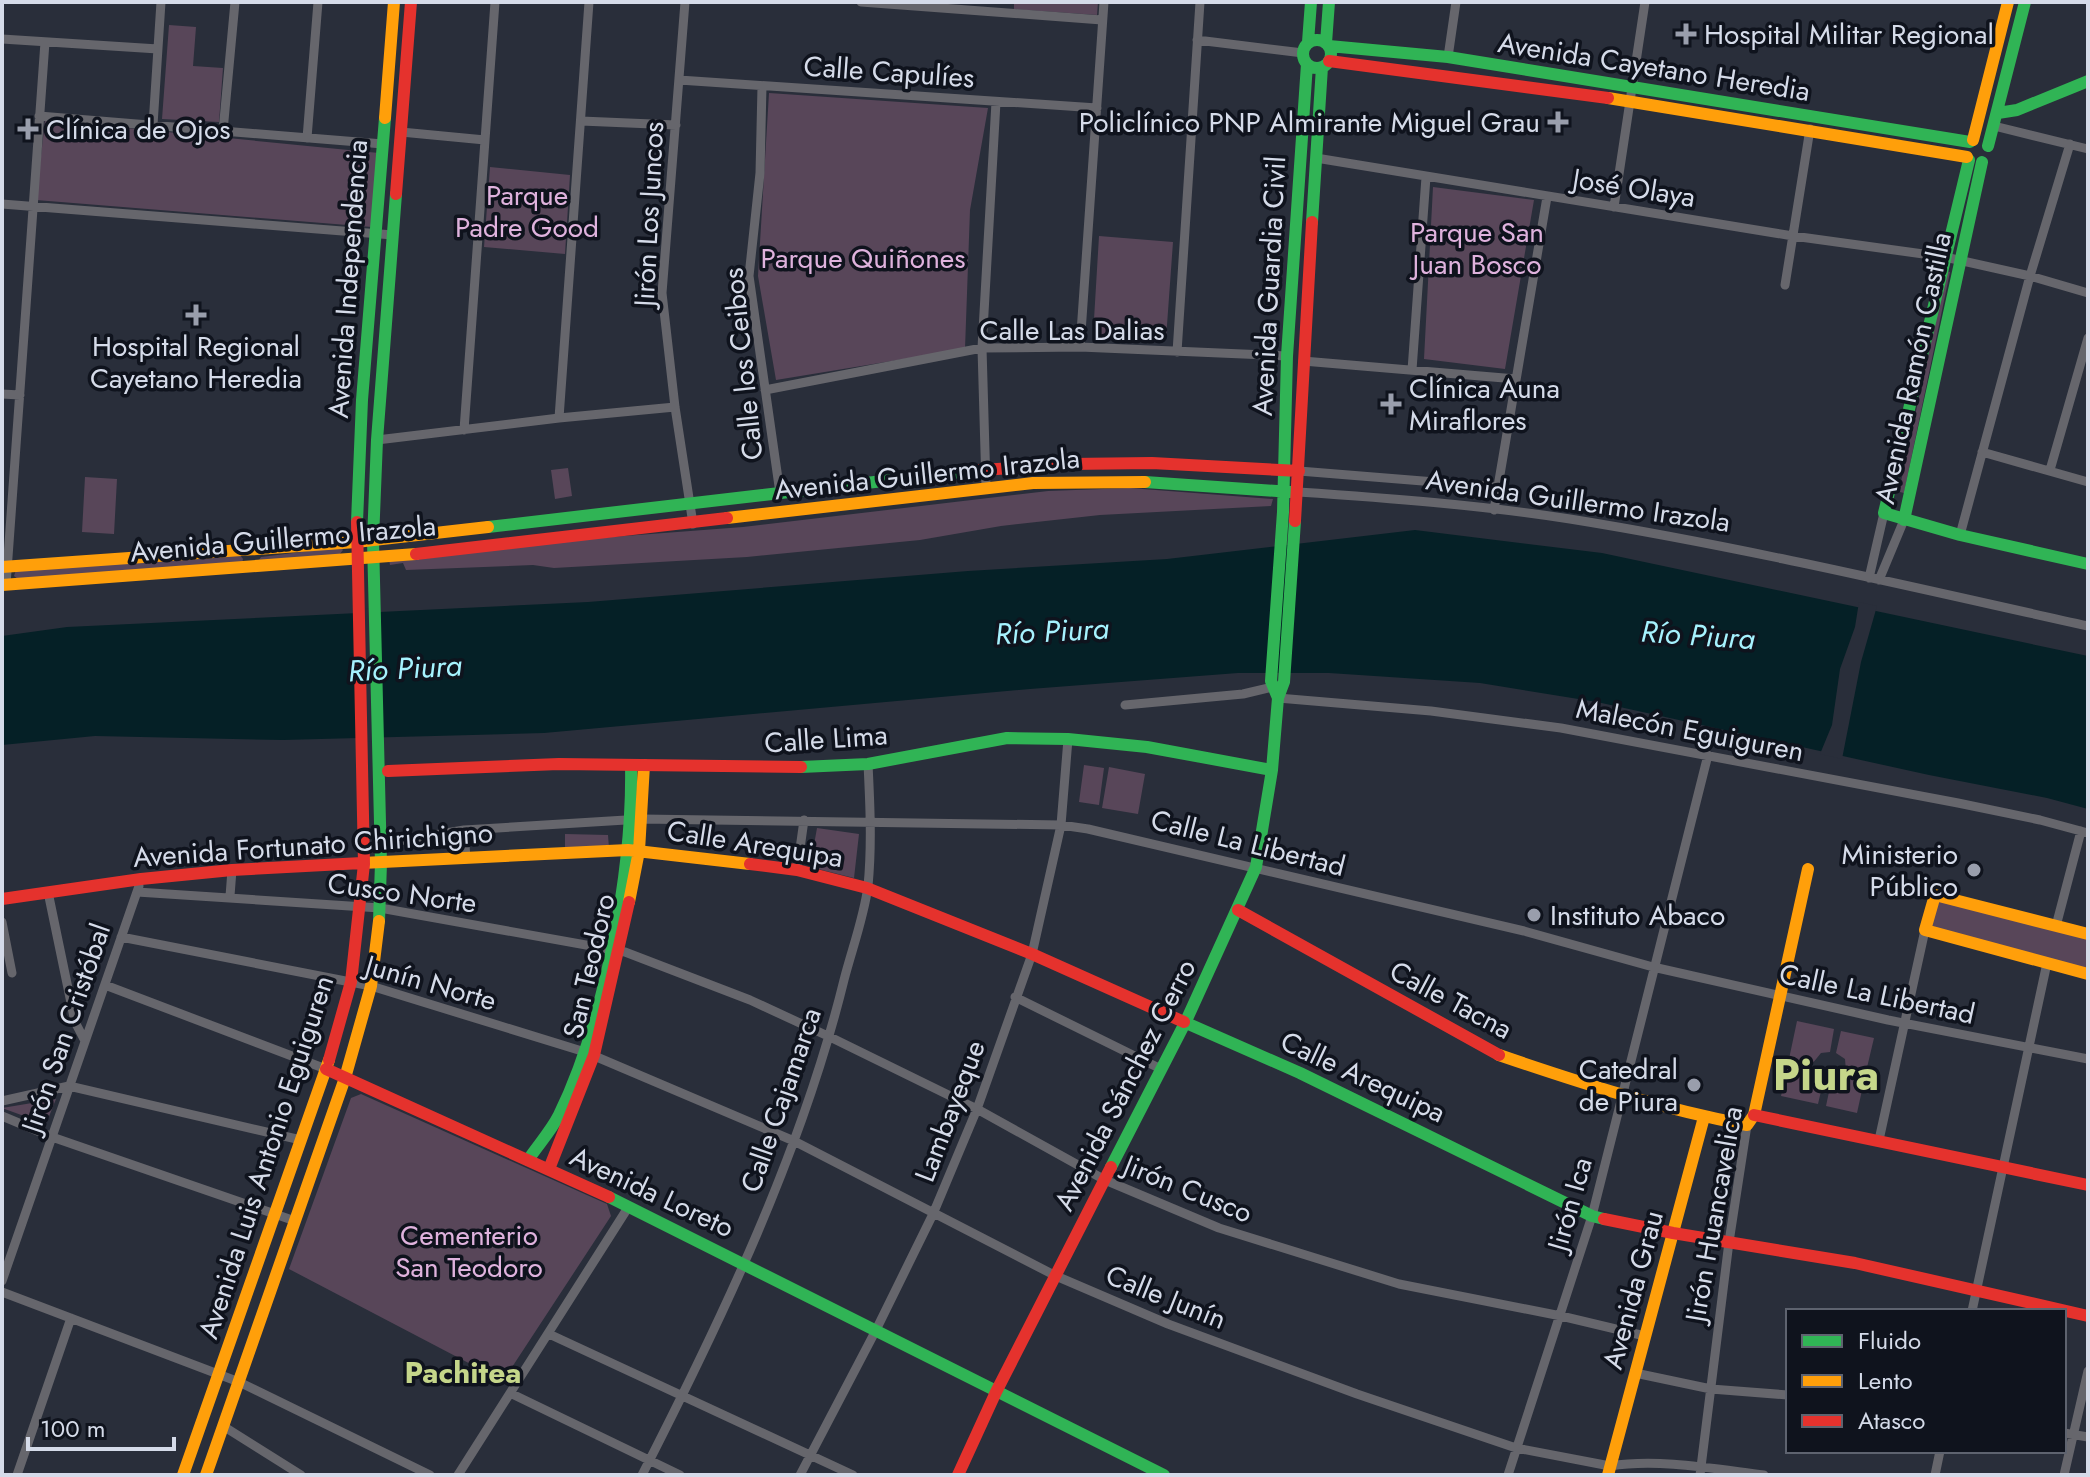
<svg xmlns="http://www.w3.org/2000/svg" width="2090" height="1477" font-family="Jost,sans-serif">
<style>
.green{fill:#584659}
.water{fill:#052026}
.pier{fill:#292e3a}
.lines{fill:none;stroke-linecap:round;stroke-linejoin:round}
.street{stroke:#66666c;stroke-width:9}
.fast{stroke:#30b455;stroke-width:12}
.slow{stroke:#ff9f0a;stroke-width:12}
.jam{stroke:#e5322d;stroke-width:12}
.poi-dot{fill:#999eac;stroke:#0f131d;stroke-width:3}
.labels{text-anchor:middle;dominant-baseline:central;stroke-width:7;stroke-linejoin:round;paint-order:stroke}
.poi-label{font-size:28px;fill:#d5dbe9;stroke:#0f131d;text-anchor:start}
.street-label{font-size:28px;fill:#d5dbe9;stroke:#0f131d}
.park-label{font-size:28px;fill:#dfb2dd;stroke:#0f131d}
.water-label{font-size:30px;font-style:italic;fill:#a6f2fe;stroke:#0f131d}
.neighbourhood-label{font-size:30px;font-weight:bold;fill:#c5d68a;stroke:#0f131d}
.town-label{font-size:44px;font-weight:bold;fill:#c5d68a;stroke:#0f131d}
</style>
<rect width="100%" height="100%" fill="#292e3a"/>
<path class="green" d="M 1014,2 L 1098,2 L 1097,15 L 1014,9 Z
M 169,25 L 196,27 L 193,66 L 223,68 L 219,122 L 162,119 Z
M 769,93 L 988,108 L 970,210 L 965,349 L 776,380 L 758,276 Z
M 45,120 L 379,153 L 372,227 L 36,200 Z
M 490,167 L 570,175 L 565,254 L 484,247 Z
M 1433,187 L 1534,200 L 1505,369 L 1424,359 Z
M 1099,236 L 1173,242 L 1166,339 L 1093,336 Z
M 1946,271 L 1950,272 L 1904,493 L 1900,492 L 1900,486 Z
M 568,468 L 572,496 L 555,499 L 551,470 Z
M 85,477 L 117,479 L 114,534 L 82,532 Z
M 1130,488 L 1273,499 L 1271,506 L 1100,515 L 1001,526 L 920,540 L 747,557 L 554,568 L 533,565 L 406,570 L 403,563 L 390,565 L 389,560 L 532,543 L 743,527 L 1048,491 Z
M 341,547 L 343,550 L 339,555 L 260,563 L 259,560 L 261,557 Z
M 240,555 L 243,559 L 242,564 L 18,579 L 14,576 L 16,570 Z
M 1084,765 L 1104,768 L 1099,805 L 1079,802 Z
M 1109,767 L 1145,774 L 1138,814 L 1102,808 Z
M 817,828 L 859,834 L 854,878 L 810,867 Z
M 565,834 L 608,835 L 609,848 L 565,849 Z
M 1935,895 L 2088,934 L 2088,974 L 1925,930 Z
M 1797,1021 L 1834,1029 L 1830,1052 L 1821,1053 L 1812,1064 L 1789,1059 Z
M 1841,1031 L 1874,1038 L 1865,1076 L 1846,1071 L 1845,1059 L 1836,1053 Z
M 1788,1065 L 1811,1070 L 1813,1080 L 1822,1087 L 1818,1104 L 1781,1096 Z
M 1845,1077 L 1864,1081 L 1857,1113 L 1826,1106 L 1830,1087 L 1839,1084 Z
M 361,1094 L 607,1204 L 611,1216 L 503,1381 L 289,1269 L 351,1098 Z
M 56,1099 L 46,1124 L 2,1108 Z"/>
<path class="water" d="M 1415,530 L 1602,553 L 2088,656 L 2088,809 L 2047,798 L 1929,775 L 1597,702 L 1480,683 L 1329,673 L 1238,673 L 1030,689 L 544,733 L 283,740 L 95,736 L 2,745 L 2,636 L 67,627 L 588,602 L 968,571 L 1167,559 Z"/>
<path class="pier" d="M 1859,602 L 1877,606 L 1861,662 L 1842,759 L 1820,754 L 1832,725 L 1840,669 L 1855,627 Z
M 374,608 L 378,741 L 363,742 L 358,609 Z"/>
<g class="lines">
<path class="street" d="M 685,2 L 662,293 L 675,407 L 693,524
M 861,2 L 1102,20
M 2,39 L 158,49
M 1197,40 L 1303,53
M 1448,57 L 1456,2
M 679,80 L 1097,108
M 762,86 L 760,173 L 749,276 L 780,493
M 39,116 L 383,144
M 581,121 L 676,125
M 153,125 L 161,2
M 1994,126 L 2088,149
M 223,131 L 235,2
M 401,132 L 485,140
M 307,138 L 318,2
M 1316,158 L 1793,236 L 1945,257 L 2030,276 L 2088,293
M 2,204 L 393,235
M 1614,207 L 1645,2
M 1785,285 L 1810,129
M 1080,347 L 1104,2
M 1177,352 L 1200,2
M 1303,361 L 1516,379
M 1412,370 L 1426,177
M 765,390 L 982,348 L 1080,347 L 1287,356
M 2,394 L 20,395
M 559,418 L 589,2
M 464,430 L 495,2
M 377,440 L 559,418 L 675,407
M 1982,452 L 2088,482
M 2050,470 L 2088,338
M 1299,471 L 1497,487
M 986,486 L 982,348 L 996,102
M 1298,492 C 1388,498 1480,505 1570,519 C 1744,547 1916,588 2088,626
M 1494,510 L 1547,197
M 1960,535 L 2030,276 L 2070,144
M 1869,578 L 1884,513
M 1879,580 L 1904,520
M 6,585 L 45,42
M 1278,698 L 1431,711 L 1561,728 L 1958,803 L 2040,820 L 2088,833
M 1125,705 L 1243,694 L 1273,687
M 464,830 L 466,859
M 380,844 L 464,830 L 642,819 L 1061,825 L 1088,829 L 1524,931 L 1653,967 L 1888,1020 L 2088,1059
M 797,870 L 804,820
M 48,892 L 75,1022 L 85,1041
M 137,892 L 380,908 L 625,952 L 750,1000 L 830,1037 L 977,1109 L 1105,1180 L 1219,1228 L 1399,1284 L 1561,1316 L 1645,1336
M 230,896 L 232,870
M 2,922 L 12,973
M 2056,926 L 2081,831
M 121,937 L 371,986 L 585,1052 L 794,1141 L 1056,1276 L 1168,1324 L 1357,1394 L 1516,1448 L 1610,1466 C 1658,1458 1716,1469 1764,1475
M 105,985 L 326,1069
M 1015,997 L 1161,1069
M 2,1101 L 69,1086 L 301,1140
M 2,1116 L 52,1137 L 295,1221
M 1879,1140 L 1925,930
M 2,1281 L 139,886
M 2,1292 L 239,1382 L 430,1475
M 1972,1311 L 2047,963
M 549,1334 L 853,1475
M 1635,1373 L 1711,1389 L 1788,1395
M 510,1393 L 680,1475
M 223,1426 L 301,1475
M 2064,1433 L 2088,1437
M 17,1475 L 71,1318
M 458,1475 L 629,1206
M 642,1475 C 722,1319 802,1151 844,980 C 852,949 864,917 868,886 C 872,845 870,804 868,764
M 800,1475 L 876,1330 L 933,1214 L 977,1109 L 1032,954 L 1061,825 L 1068,739
M 1508,1475 L 1592,1216 L 1708,755
M 1700,1475 L 1729,1242 L 1747,1125
M 1935,1475 L 1940,1451
M 2064,1475 L 2088,1371"/>
<path class="fast" d="M1303 54a14 14 0 1 1 28 0a14 14 0 1 1-28 0Z
M 1308,42 L 1311,2
M 1326,43 L 1329,2
M 1329,46 L 1448,57 L 1970,142
M 1998,113 L 2017,110 L 2088,81
M 1988,146 L 2025,2
M 1969,160 L 1884,513 L 1960,535 L 2088,564
M 1312,222 L 1322,67
M 1145,482 L 1291,492
M 1904,520 L 1982,162
M 357,522 L 362,400 L 385,118
M 488,527 L 969,471
M 1278,698 L 1271,681 L 1283,512 L 1287,356 L 1307,64
M 801,767 L 868,764 L 1007,738 L 1068,739 L 1147,747 L 1272,770
M 379,921 L 381,863 L 373,540 L 377,440 L 396,194
M 1184,1022 L 1300,1073 L 1592,1216 L 1604,1219
M 528,1160 C 538,1145 551,1131 559,1115 C 605,1021 633,869 631,765
M 1111,1167 L 1186,1021 L 1256,867 L 1272,770 L 1278,698 L 1284,682 L 1295,521
M 609,1197 L 1164,1475"/>
<path class="slow" d="M 1608,98 L 1967,157
M 385,118 L 394,2
M 1973,140 L 2008,2
M 727,518 L 1033,483 L 1145,482
M 2,567 L 356,542 L 488,527
M 2,585 L 416,554
M 362,863 L 628,850 L 750,864
M 629,902 L 639,851 L 644,765
M 2088,934 L 1935,895 L 1925,930 L 2088,974
M 1499,1055 C 1581,1083 1662,1109 1747,1125 L 1754,1115 L 1808,869
M 183,1475 L 329,1060
M 206,1475 L 345,1078 L 371,986 L 379,921
M 1608,1475 L 1704,1117"/>
<path class="jam" d="M 1329,61 L 1608,98
M 396,194 L 411,2
M 969,471 L 1068,464 L 1152,463 L 1299,471
M 1295,521 L 1312,222
M 416,554 L 727,518
M 388,771 L 559,764 L 801,767
M 750,864 L 797,870 L 867,888 L 1032,954 L 1184,1022
M 2,899 L 141,879 L 232,870 L 362,863
M 1238,910 L 1499,1055
M 329,1060 L 351,982 L 364,864 L 357,522
M 326,1069 L 609,1197
M 1754,1115 L 2088,1185
M 549,1169 L 594,1055 L 629,902
M 1604,1219 L 1673,1233 L 1855,1263 L 2088,1316
M 958,1475 L 996,1392 L 1111,1167"/>
</g>
<g class="poi-dot">
<path d="M1682 22h8v8h8v8h-8v8h-8v-8h-8v-8h8z"/>
<path d="M1554 110h8v8h8v8h-8v8h-8v-8h-8v-8h8z"/>
<path d="M24 117h8v8h8v8h-8v8h-8v-8h-8v-8h8z"/>
<path d="M192 303h8v8h8v8h-8v8h-8v-8h-8v-8h8z"/>
<path d="M1387 392h8v8h8v8h-8v8h-8v-8h-8v-8h8z"/>
<circle cx="1974" cy="870" r="8"/>
<circle cx="1534" cy="915" r="8"/>
<circle cx="1694" cy="1085" r="8"/>
</g>
<g class="labels">
<g class="poi-label">
<text x="1704" y="34">Hospital Militar Regional</text>
<text x="1540" y="122" text-anchor="end">Policlínico PNP Almirante Miguel Grau</text>
<text x="46" y="129">Clínica de Ojos</text>
<text x="196" y="346" text-anchor="middle">Hospital Regional<tspan x="196" dy="32">Cayetano Heredia</tspan></text>
<text x="1409" y="388">Clínica Auna<tspan x="1409" dy="32">Miraflores</tspan></text>
<text x="1958" y="854" text-anchor="end">Ministerio<tspan x="1958" dy="32">Público</tspan></text>
<text x="1550" y="915">Instituto Abaco</text>
<text x="1678" y="1069" text-anchor="end">Catedral<tspan x="1678" dy="32">de Piura</tspan></text>
</g>
<g class="street-label">
<text transform="translate(1654 67) rotate(9)">Avenida Cayetano Heredia</text>
<text transform="translate(889 72) rotate(4)">Calle Capulíes</text>
<text transform="translate(1634 188) rotate(9)">José Olaya</text>
<text transform="translate(649 214) rotate(-87)">Jirón Los Juncos</text>
<text transform="translate(348 279) rotate(-86)">Avenida Independencia</text>
<text transform="translate(1269 286) rotate(-87)">Avenida Guardia Civil</text>
<text x="1072" y="330">Calle Las Dalias</text>
<text transform="translate(743 364) rotate(-96)">Calle los Ceibos</text>
<text transform="translate(1913 368) rotate(-78)">Avenida Ramón Castilla</text>
<text transform="translate(927 474) rotate(-6)">Avenida Guillermo Irazola</text>
<text transform="translate(1578 501) rotate(8)">Avenida Guillermo Irazola</text>
<text transform="translate(283 539) rotate(-5)">Avenida Guillermo Irazola</text>
<text transform="translate(1690 730) rotate(11)">Malecón Eguiguren</text>
<text transform="translate(826 739) rotate(-4)">Calle Lima</text>
<text transform="translate(1248 843) rotate(14)">Calle La Libertad</text>
<text transform="translate(755 844) rotate(9)">Calle Arequipa</text>
<text transform="translate(313 845) rotate(-4)">Avenida Fortunato Chirichigno</text>
<text transform="translate(402 893) rotate(8)">Cusco Norte</text>
<text transform="translate(589 966) rotate(-77)">San Teodoro</text>
<text transform="translate(431 983) rotate(16)">Junín Norte</text>
<text transform="translate(1877 994) rotate(12)">Calle La Libertad</text>
<text transform="translate(1451 1000) rotate(28)">Calle Tacna</text>
<text transform="translate(66 1028) rotate(-71)">Jirón San Cristóbal</text>
<text transform="translate(1363 1077) rotate(25)">Calle Arequipa</text>
<text transform="translate(1125 1085) rotate(-63)">Avenida Sánchez Cerro</text>
<text transform="translate(781 1100) rotate(-71)">Calle Cajamarca</text>
<text transform="translate(950 1111) rotate(-69)">Lambayeque</text>
<text transform="translate(266 1157) rotate(-72)">Avenida Luis Antonio Eguiguren</text>
<text transform="translate(1188 1189) rotate(22)">Jirón Cusco</text>
<text transform="translate(652 1192) rotate(25)">Avenida Loreto</text>
<text transform="translate(1570 1204) rotate(-74)">Jirón Ica</text>
<text transform="translate(1714 1214) rotate(-80)">Jirón Huancavelica</text>
<text transform="translate(1633 1290) rotate(-75)">Avenida Grau</text>
<text transform="translate(1166 1297) rotate(22)">Calle Junín</text>
</g>
<g class="park-label">
<text x="527" y="195">Parque<tspan x="527" dy="32">Padre Good</tspan></text>
<text x="1477" y="232">Parque San<tspan x="1477" dy="32">Juan Bosco</tspan></text>
<text x="863" y="258">Parque Quiñones</text>
<text x="469" y="1235">Cementerio<tspan x="469" dy="32">San Teodoro</tspan></text>
</g>
<g class="water-label">
<text transform="translate(1052 631) rotate(-3)">Río Piura</text>
<text transform="translate(1698 635) rotate(4)">Río Piura</text>
<text transform="translate(405 668) rotate(-3)">Río Piura</text>
</g>
<g class="neighbourhood-label">
<text x="463" y="1372">Pachitea</text>
</g>
<g class="town-label">
<text x="1826" y="1075">Piura</text>
</g>
</g>
<rect width="2090" height="1477" fill="none" stroke="#d5dbe9" stroke-width="8"/>
<rect x="1786" y="1309" width="280" height="144" fill="#0f131d" stroke="#5e636f" stroke-width="2"/>
<rect x="1802" y="1335" width="40" height="12" fill="#30b455" stroke="#5e636f" stroke-width="2"/>
<text x="1858" y="1349" font-size="24" fill="#d5dbe9">Fluido</text>
<rect x="1802" y="1375" width="40" height="12" fill="#ff9f0a" stroke="#5e636f" stroke-width="2"/>
<text x="1858" y="1389" font-size="24" fill="#d5dbe9">Lento</text>
<rect x="1802" y="1415" width="40" height="12" fill="#e5322d" stroke="#5e636f" stroke-width="2"/>
<text x="1858" y="1429" font-size="24" fill="#d5dbe9">Atasco</text>
<path d="M28 1437v12h146v-12" fill="none" stroke="#d5dbe9" stroke-width="4"/>
<text x="40" y="1437" font-size="24" fill="#d5dbe9" stroke="#0f131d" stroke-width="6" paint-order="stroke">100 m</text>
</svg>
